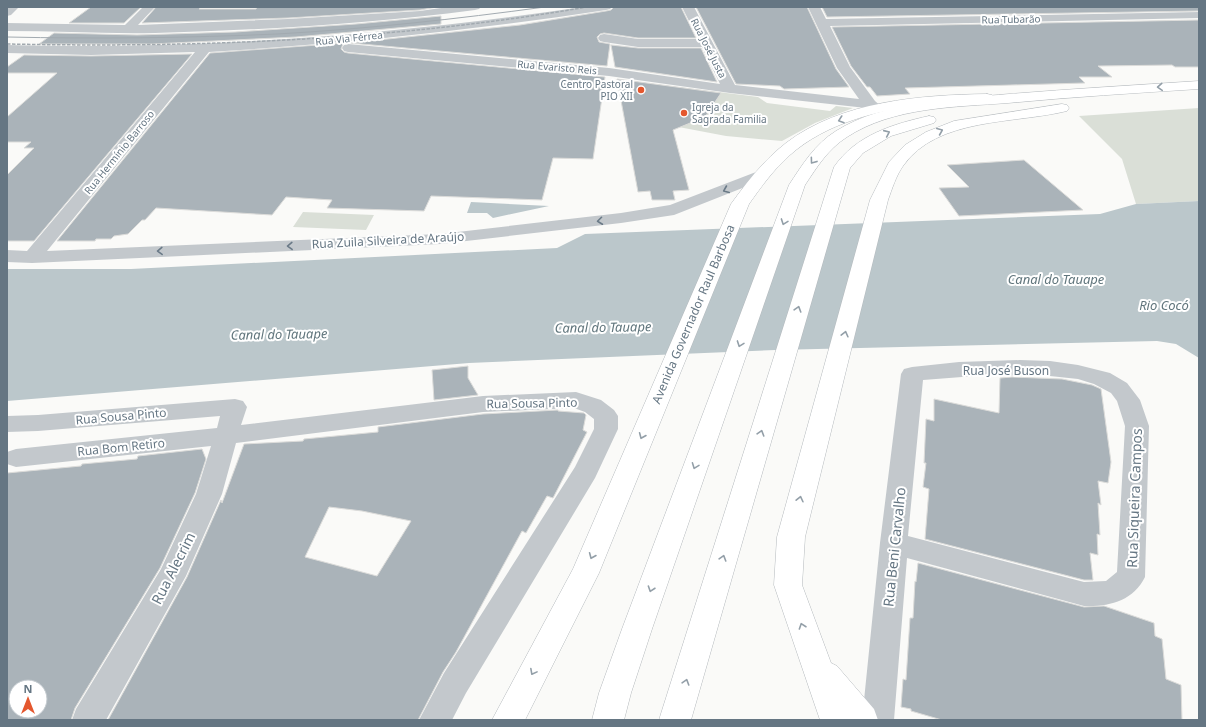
<svg xmlns="http://www.w3.org/2000/svg" width="1206" height="727" font-family="'Noto Sans',sans-serif">
<style>
.green{fill:#dadfd7}
.water{fill:#bbc7cb}
.building{fill:#aab3b9;stroke:#dcdcda;fill-rule:evenodd}
.lines{fill:none;stroke-linecap:round;stroke-linejoin:round}
.major-casing{stroke:#b5babe;stroke-width:1}
.highway-casing{stroke:#b4b9bd;stroke-width:1}
.minor{fill:#c3c8cc;fill-rule:evenodd}
.major{fill:#fff;fill-rule:evenodd}
.highway{fill:#fff;fill-rule:evenodd}
.tram{stroke:#a2aab0;stroke-width:1}
.rail{stroke:#a2aab0;stroke-width:1.5;stroke-dasharray:3.5 1.5;stroke-linecap:butt}
.oneway{stroke:#939fa8}
.oneway2{stroke:#6a7a87}
.poi-dot{fill:#e4572e;stroke:#fff;stroke-width:1.5}
.labels{text-anchor:middle;dominant-baseline:central;stroke-width:4;stroke-linejoin:round;paint-order:stroke}
.far-street-label{font-size:10px;fill:#657683;stroke:#fff}
.far-poi-label{font-size:10px;fill:#657683;stroke:#fff;text-anchor:end}
.street-label{font-size:12px;fill:#657683;stroke:#fff}
.water-label{font-size:13px;font-style:italic;fill:#60757c;stroke:#fff}
.near-street-label{font-size:14px;fill:#657683;stroke:#fff}
</style>
<rect width="100%" height="100%" fill="#fafaf8"/>
<path class="green" d="M 623,80 L 758,97 L 767,103 L 830,111 L 836,106 L 853,108 L 815,123 L 782,141 L 726,136 L 647,121 Z
M 1199,108 L 1199,201 L 1136,204 L 1122,159 L 1079,116 Z
M 303,212 L 374,215 L 366,230 L 293,227 Z"/>
<path class="water" d="M 1199,201 L 1199,358 L 1176,344 L 1157,341 L 775,350 L 469,363 L 7,401 L 7,269 L 131,269 L 557,248 L 585,234 L 1100,214 L 1136,204 Z
M 471,202 L 549,206 L 493,218 L 487,213 L 467,213 Z"/>
<path class="building" d="M 91,7 L 141,7 L 124,23 L 69,23 Z
M 156,7 L 201,7 L 199,9 L 256,9 L 257,7 L 437,7 L 420,10 L 288,18 L 142,23 Z
M 614,7 L 681,7 L 696,38 L 638,38 L 604,33 L 600,34 L 597,37 L 599,42 L 610,44 L 607,66 L 350,43 L 520,25 L 606,11 L 611,10 Z
M 696,7 L 807,7 L 836,69 L 849,87 L 784,89 L 780,86 L 736,84 Z
M 822,7 L 1199,7 L 1199,11 L 827,17 Z
M 441,16 L 441,24 L 296,37 L 152,44 L 39,44 L 54,33 L 137,35 L 235,32 L 356,24 Z
M 1199,20 L 1199,67 L 1175,67 L 1172,65 L 1098,66 L 1112,77 L 1079,77 L 1085,83 L 905,88 L 910,94 L 877,96 L 870,87 L 867,87 L 851,66 L 832,27 Z
M 345,43 L 343,44 L 341,49 L 344,52 L 348,53 L 605,77 L 593,159 L 553,158 L 542,200 L 431,196 L 424,211 L 327,208 L 332,200 L 286,197 L 272,215 L 156,208 L 145,220 L 142,220 L 128,234 L 114,236 L 111,239 L 96,239 L 95,241 L 57,241 L 210,53 Z
M 611,45 L 638,48 L 701,48 L 717,82 L 615,67 Z
M 192,54 L 34,241 L 7,241 L 7,175 L 34,148 L 24,148 L 31,142 L 7,142 L 7,117 L 57,73 L 7,73 L 7,67 L 24,55 L 91,56 Z
M 617,79 L 721,93 L 705,117 L 673,130 L 689,190 L 673,191 L 675,200 L 652,200 L 650,191 L 638,192 Z
M 1024,160 L 1083,210 L 959,216 L 939,188 L 969,187 L 947,165 Z
M 468,366 L 468,378 L 478,395 L 434,400 L 432,370 Z
M 1012,377 L 1062,379 L 1092,385 L 1101,389 L 1111,462 L 1108,483 L 1098,481 L 1101,505 L 1098,503 L 1100,535 L 1097,534 L 1098,555 L 1090,553 L 1093,580 L 1084,580 L 925,539 L 929,489 L 923,487 L 926,463 L 924,463 L 926,419 L 934,421 L 934,399 L 999,413 L 1000,378 Z
M 558,410 L 558,411 L 584,413 L 586,415 L 583,430 L 587,432 L 553,498 L 547,496 L 526,533 L 522,531 L 456,652 L 443,672 L 418,720 L 108,720 L 187,577 L 221,500 L 222,503 L 244,444 L 303,441 L 304,439 L 378,432 L 378,427 L 483,414 ZM 329,507 L 362,511 L 411,521 L 377,576 L 305,557 Z
M 202,449 L 206,459 L 195,493 L 160,568 L 75,708 L 71,720 L 7,720 L 7,473 L 81,466 L 82,464 L 137,459 L 138,456 ZM 16,687 L 40,687 L 40,711 L 16,711 Z
M 918,563 L 1084,607 L 1104,606 L 1154,623 L 1155,636 L 1162,639 L 1166,679 L 1181,685 L 1182,720 L 942,720 L 911,711 L 911,709 L 901,707 L 903,679 L 906,680 L 910,618 L 913,618 L 915,581 L 916,582 Z"/>
<g class="lines">
<defs>
<path id="major" d="M 987,94 L 992,95 L 994,98 L 992,101 C 983,103 974,103 965,103 C 951,103 938,104 925,105 C 878,110 826,123 790,155 C 774,169 761,187 749,204 L 599,573 L 525,720 L 492,720 L 573,569 L 731,204 C 747,182 764,160 786,143 C 841,101 921,95 987,94 Z
M 1062,104 L 1067,105 L 1069,108 L 1067,111 C 1015,124 937,117 903,166 C 896,176 892,189 888,200 L 805,537 L 802,585 L 831,663 L 837,666 L 874,709 L 878,720 L 820,720 L 774,585 L 777,537 L 870,200 L 889,162 L 905,145 L 926,132 L 954,121 Z"/>
<path id="highway" d="M 1199,81 L 1199,89 C 1135,93 1072,97 1008,103 C 955,107 893,107 847,137 C 828,149 817,167 805,185 L 652,629 L 631,693 L 624,720 L 592,720 L 599,693 L 622,629 L 789,185 C 802,165 815,144 836,131 C 884,101 954,99 1009,94 C 1072,89 1136,85 1199,81 Z
M 929,116 L 934,117 L 936,120 L 934,123 L 891,136 L 863,153 L 850,168 L 691,720 L 659,720 L 834,167 C 856,135 893,124 929,116 Z"/>
</defs>
<use href="#major" class="major-casing"/>
<use href="#highway" class="highway-casing"/>
<path class="minor" d="M 7,7 L 19,7 L 11,15 L 7,16 Z
M 143,7 L 155,7 L 138,25 L 288,19 L 420,11 L 448,7 L 481,7 L 479,9 L 475,10 C 369,24 262,30 155,33 C 106,34 56,31 7,31 L 7,23 L 125,25 Z
M 583,7 L 612,7 L 610,9 L 606,10 C 474,30 342,44 209,52 L 47,251 L 440,234 L 621,213 L 670,205 L 756,172 L 762,170 L 768,172 L 770,175 L 768,178 L 674,215 L 621,223 L 440,244 L 32,263 L 7,262 L 7,250 L 27,251 L 195,52 L 91,55 L 7,53 L 7,45 C 200,50 392,35 583,7 Z
M 682,7 L 694,7 L 735,85 L 859,99 L 837,68 L 808,7 L 820,7 L 826,19 L 1199,12 L 1199,18 L 830,26 L 850,67 L 875,101 L 883,108 L 881,111 L 876,112 L 866,108 L 730,93 L 609,76 L 348,52 L 344,51 L 342,48 L 344,45 L 348,44 L 609,68 L 720,84 L 702,47 L 638,47 L 604,42 L 600,41 L 598,38 L 600,35 L 604,34 L 638,39 L 698,39 Z
M 1020,360 L 1050,361 L 1078,365 L 1110,373 L 1127,383 L 1140,400 L 1149,426 L 1145,577 C 1133,601 1109,607 1084,606 L 907,558 L 894,720 L 862,720 L 880,543 L 901,374 L 904,369 L 912,367 L 959,362 ZM 988,375 L 1050,376 L 1078,379 L 1094,384 L 1111,393 L 1117,401 L 1125,426 L 1117,572 L 1106,581 L 1084,582 L 908,536 L 923,380 Z
M 576,392 L 601,400 L 614,410 L 618,416 L 618,429 L 595,478 L 466,693 L 452,720 L 419,720 L 444,673 L 575,467 L 594,429 L 594,419 L 585,412 L 574,408 L 483,412 L 236,443 L 222,494 L 186,576 L 106,720 L 72,720 L 76,709 L 161,569 L 196,494 L 211,446 L 16,467 L 7,464 L 7,452 L 16,449 L 217,428 L 220,416 L 38,431 L 7,432 L 7,416 L 38,415 L 235,399 L 243,401 L 247,407 L 241,425 L 483,396 Z"/>
<use href="#major" class="major"/>
<use href="#highway" class="highway"/>
<path class="tram" d="M 7,37 C 97,39 187,38 277,34 C 367,29 456,19 545,7"/>
<path class="rail" d="M 7,44 C 200,48 396,40 587,7"/>
</g>
<defs><path id="oneway-chevron" d="M-2-3.5L2.5 0L-2 3.5" fill="none" stroke-width="1.6" stroke-linecap="round" stroke-linejoin="round"/></defs>
<g class="oneway">
<use href="#oneway-chevron" transform="translate(1160 87) rotate(176)"/>
<use href="#oneway-chevron" transform="translate(841 120) rotate(161)"/>
<use href="#oneway-chevron" transform="translate(940 131) rotate(-23)"/>
<use href="#oneway-chevron" transform="translate(887 133) rotate(-24)"/>
<use href="#oneway-chevron" transform="translate(813 161) rotate(126)"/>
<use href="#oneway-chevron" transform="translate(784 222) rotate(110)"/>
<use href="#oneway-chevron" transform="translate(798 309) rotate(-73)"/>
<use href="#oneway-chevron" transform="translate(845 334) rotate(-76)"/>
<use href="#oneway-chevron" transform="translate(740 344) rotate(110)"/>
<use href="#oneway-chevron" transform="translate(761 433) rotate(-73)"/>
<use href="#oneway-chevron" transform="translate(642 436) rotate(113)"/>
<use href="#oneway-chevron" transform="translate(695 466) rotate(111)"/>
<use href="#oneway-chevron" transform="translate(800 499) rotate(-77)"/>
<use href="#oneway-chevron" transform="translate(592 556) rotate(113)"/>
<use href="#oneway-chevron" transform="translate(723 558) rotate(-73)"/>
<use href="#oneway-chevron" transform="translate(651 589) rotate(109)"/>
<use href="#oneway-chevron" transform="translate(802 626) rotate(-109)"/>
<use href="#oneway-chevron" transform="translate(533 672) rotate(118)"/>
<use href="#oneway-chevron" transform="translate(686 682) rotate(-73)"/>
</g>
<g class="oneway2">
<use href="#oneway-chevron" transform="translate(726 190) rotate(157)"/>
<use href="#oneway-chevron" transform="translate(600 221) rotate(173)"/>
<use href="#oneway-chevron" transform="translate(290 246) rotate(178)"/>
<use href="#oneway-chevron" transform="translate(160 251) rotate(178)"/>
</g>
<g class="poi-dot">
<circle cx="641" cy="90" r="4"/>
<circle cx="684" cy="113" r="4"/>
</g>
<g class="labels">
<g class="far-street-label">
<text transform="translate(1011 19) rotate(-1)">Rua Tubarão</text>
<text transform="translate(349 38) rotate(-6)">Rua Via Férrea</text>
<text transform="translate(709 48) rotate(63)">Rua José Justa</text>
<text transform="translate(557 67) rotate(5)">Rua Evaristo Reis</text>
<text transform="translate(119 152) rotate(-51)">Rua Hermínio Barroso</text>
</g>
<g class="far-poi-label">
<text x="633" y="84">Centro Pastoral<tspan x="633" dy="12">PIO XII</tspan></text>
<text x="692" y="107" text-anchor="start">Igreja da<tspan x="692" dy="12">Sagrada Familia</tspan></text>
</g>
<g class="street-label">
<text transform="translate(388 240) rotate(-3)">Rua Zuila Silveira de Araújo</text>
<text transform="translate(693 314) rotate(-67)">Avenida Governador Raul Barbosa</text>
<text x="1006" y="370">Rua José Buson</text>
<text transform="translate(532 403) rotate(-1)">Rua Sousa Pinto</text>
<text transform="translate(121 416) rotate(-5)">Rua Sousa Pinto</text>
<text transform="translate(121 447) rotate(-6)">Rua Bom Retiro</text>
</g>
<g class="water-label">
<text x="1056" y="279">Canal do Tauape</text>
<text x="1164" y="305">Rio Cocó</text>
<text transform="translate(603 327) rotate(-1)">Canal do Tauape</text>
<text transform="translate(279 334) rotate(-1)">Canal do Tauape</text>
</g>
<g class="near-street-label">
<text transform="translate(1134 498) rotate(-88)">Rua Siqueira Campos</text>
<text transform="translate(894 547) rotate(-84)">Rua Beni Carvalho</text>
<text transform="translate(173 568) rotate(-63)">Rua Alecrim</text>
</g>
</g>
<rect width="1206" height="727" fill="none" stroke="#657683" stroke-width="16"/>
<g transform="translate(28 699)"><circle r="19" fill="#ffffff" stroke="#c1c8cd"/>
<path d="M0-3L7 15L0 10L-7 15Z" fill="#e4572e"/>
<text y="-6" font-size="11" font-weight="bold" text-anchor="middle" fill="#657683">N</text>
</g>
</svg>
